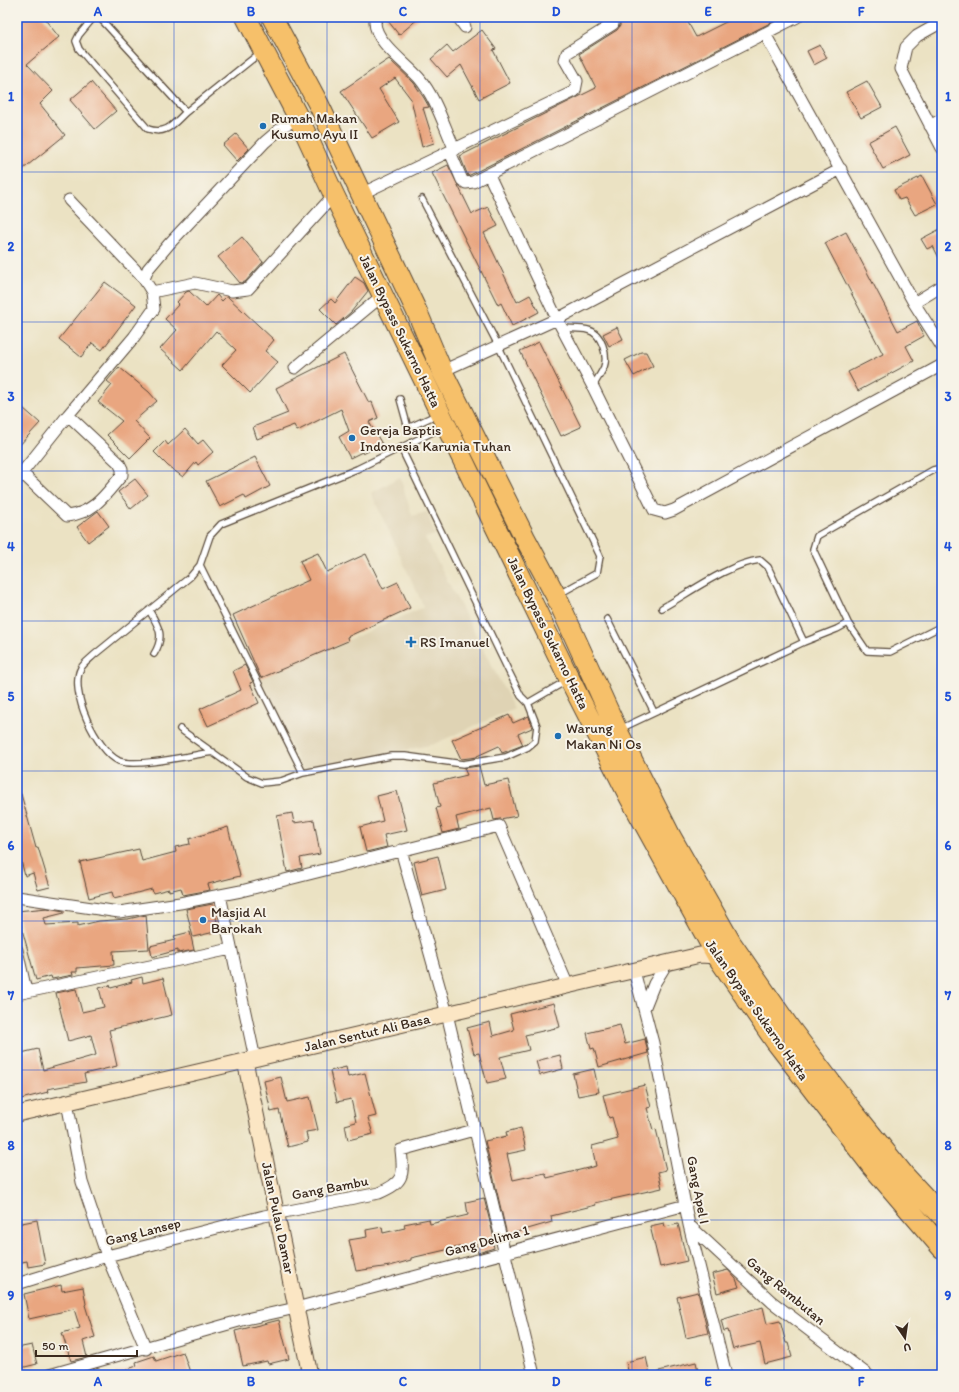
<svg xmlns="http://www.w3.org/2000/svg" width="959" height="1392" font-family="Itim,sans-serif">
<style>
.built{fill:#dfd3b4}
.building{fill:#e9a680}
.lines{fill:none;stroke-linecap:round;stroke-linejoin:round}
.lane-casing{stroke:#554637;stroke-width:8}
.street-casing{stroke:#554637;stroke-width:13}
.secondary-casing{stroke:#554637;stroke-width:17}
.highway-casing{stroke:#554637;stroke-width:22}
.lane{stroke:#fff;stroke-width:5.5}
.street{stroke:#fff;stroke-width:11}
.secondary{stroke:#fbe6c4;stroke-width:15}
.highway{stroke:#f6c06b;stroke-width:20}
.grid{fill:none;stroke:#1d4ed8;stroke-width:1;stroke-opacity:0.55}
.poi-dot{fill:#1f6fb2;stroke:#f7f3e8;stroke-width:1.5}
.labels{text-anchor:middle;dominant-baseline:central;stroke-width:4;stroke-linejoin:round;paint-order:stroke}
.poi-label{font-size:14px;fill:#3b2a1e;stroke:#f7f3e8;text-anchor:start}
.street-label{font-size:14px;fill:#3b2a1e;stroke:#f7f3e8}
.neatline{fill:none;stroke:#1d4ed8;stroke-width:1.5}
.grid-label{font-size:13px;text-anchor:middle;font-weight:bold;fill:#1d4ed8}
</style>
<rect width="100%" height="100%" fill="#f7f3e8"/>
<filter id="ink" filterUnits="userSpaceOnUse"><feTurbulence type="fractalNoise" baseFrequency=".025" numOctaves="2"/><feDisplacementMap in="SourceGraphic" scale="8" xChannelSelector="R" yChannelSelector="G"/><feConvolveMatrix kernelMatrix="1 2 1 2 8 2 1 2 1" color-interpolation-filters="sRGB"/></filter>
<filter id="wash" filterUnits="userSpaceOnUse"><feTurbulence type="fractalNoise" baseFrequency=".012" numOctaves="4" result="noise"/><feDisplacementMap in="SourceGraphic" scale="16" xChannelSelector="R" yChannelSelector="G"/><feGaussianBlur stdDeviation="0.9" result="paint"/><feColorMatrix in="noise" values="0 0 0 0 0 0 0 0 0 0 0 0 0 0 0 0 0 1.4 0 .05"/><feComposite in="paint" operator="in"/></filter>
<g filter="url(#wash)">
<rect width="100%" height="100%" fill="#ebe2c3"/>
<path class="built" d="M 400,477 L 412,516 L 427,512 L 435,535 L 425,538 L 514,708 L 434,744 L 303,773 L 261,678 L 424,607 L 371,493 Z"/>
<g id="blocks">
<path class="building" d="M 17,17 L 43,17 L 59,37 L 27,64 L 53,91 L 40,104 L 65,135 L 17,174 Z
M 385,17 L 420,17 L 399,35 Z
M 628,17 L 685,17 L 696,37 L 736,17 L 782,17 L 468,176 L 460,156 L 596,88 L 579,54 L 617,30 L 620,26 L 620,22 Z
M 482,30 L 496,49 L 493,50 L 510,83 L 479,99 L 461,65 L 447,77 L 431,59 L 447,45 L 453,52 Z
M 820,45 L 827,58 L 814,65 L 807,51 Z
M 389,59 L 414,83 L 424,98 L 429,107 L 423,108 L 434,143 L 422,147 L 411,99 L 395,78 L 379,89 L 399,122 L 372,138 L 341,91 Z
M 867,81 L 882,107 L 861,118 L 846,92 Z
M 91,82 L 116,111 L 95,129 L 70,100 Z
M 895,127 L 910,155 L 883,169 L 868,142 Z
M 236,134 L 249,149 L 237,161 L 223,145 Z
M 448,165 L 472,214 L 488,207 L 498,226 L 484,233 L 517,302 L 530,295 L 539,312 L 512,326 L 501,303 L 498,305 L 432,173 Z
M 922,176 L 937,204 L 915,215 L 905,198 L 899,200 L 894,190 Z
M 942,228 L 942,264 L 933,246 L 927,249 L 921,239 Z
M 846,232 L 898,331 L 917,321 L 924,336 L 906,346 L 914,361 L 858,391 L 848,372 L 883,354 L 825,243 Z
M 242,237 L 263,262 L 245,282 L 240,283 L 218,257 Z
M 355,277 L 364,283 L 368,291 L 351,312 L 336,325 L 320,309 L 331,299 L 335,303 Z
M 105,282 L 136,305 L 102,350 L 92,343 L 81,357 L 59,339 Z
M 189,291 L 206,307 L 217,295 L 222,301 L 226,297 L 228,297 L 274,340 L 265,351 L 278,362 L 250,393 L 222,365 L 236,350 L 216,331 L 183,370 L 160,349 L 177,330 L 165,319 L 179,304 L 177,302 L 186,292 Z
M 617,327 L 623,339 L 609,346 L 603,334 Z
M 539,342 L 581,427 L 561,436 L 520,351 Z
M 641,352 L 646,352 L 653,366 L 634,376 L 625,360 Z
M 344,354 L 369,403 L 372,402 L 378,418 L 369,422 L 382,444 L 363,454 L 362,452 L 350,458 L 339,437 L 349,431 L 341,409 L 297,431 L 294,425 L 257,439 L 253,427 L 288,413 L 276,388 Z
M 119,367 L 149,392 L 157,401 L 134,421 L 150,438 L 130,458 L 107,435 L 122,421 L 98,402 L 112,385 L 107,381 Z
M 23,408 L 40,423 L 17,448 L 17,414 Z
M 185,429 L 198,444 L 203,440 L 213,452 L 198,465 L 196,462 L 183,477 L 168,466 L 154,452 L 165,441 L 168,445 Z
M 255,457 L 270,486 L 246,499 L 244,495 L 220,507 L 206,481 Z
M 135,479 L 148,495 L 131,509 L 118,492 Z
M 98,511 L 109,526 L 88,542 L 77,527 Z
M 318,553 L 327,572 L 366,554 L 383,589 L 398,582 L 410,608 L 347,637 L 348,641 L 261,678 L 233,615 L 309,580 L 300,561 Z
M 245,665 L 253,682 L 250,683 L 259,703 L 208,726 L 200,709 L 241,690 L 233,671 Z
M 509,715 L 513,723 L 529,716 L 532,728 L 518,734 L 523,745 L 502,753 L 499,746 L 477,756 L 477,757 L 461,759 L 452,740 Z
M 479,766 L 484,785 L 508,780 L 517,816 L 494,820 L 491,808 L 456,817 L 459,829 L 443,833 L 436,808 L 440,807 L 434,783 L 467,775 L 464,768 Z
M 397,791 L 407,830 L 384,835 L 387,847 L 366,852 L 360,827 L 383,821 L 377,796 Z
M 17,794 L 21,794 L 36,848 L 38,847 L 50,887 L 38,890 L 33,873 L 25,876 L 17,845 Z
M 292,813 L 294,823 L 314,820 L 320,854 L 300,858 L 302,868 L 287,872 L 277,816 Z
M 228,827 L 240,876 L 208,884 L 210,890 L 183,895 L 181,888 L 169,891 L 169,889 L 153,893 L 152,889 L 114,899 L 112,892 L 89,898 L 80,862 L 139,849 L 142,861 L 176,852 L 175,847 L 190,844 L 189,839 Z
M 438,856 L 446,890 L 422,896 L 414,862 Z
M 213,904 L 219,931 L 193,937 L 186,909 Z
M 47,908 L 64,911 L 64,913 L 44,918 L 46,925 L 78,923 L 78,926 L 99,921 L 128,919 L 146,915 L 149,949 L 113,951 L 114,965 L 77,968 L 77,972 L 72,972 L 73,975 L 52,979 L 51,976 L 36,980 L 17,911 Z
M 190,932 L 194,950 L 178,953 L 178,950 L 152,957 L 150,946 L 175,940 L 174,936 Z
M 142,977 L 143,983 L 163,978 L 172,1015 L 109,1030 L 117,1066 L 84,1074 L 86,1082 L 47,1089 L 48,1092 L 17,1100 L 17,1054 L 38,1049 L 43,1070 L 96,1055 L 91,1035 L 68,1041 L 56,993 L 76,989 L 82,1012 L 104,1007 L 99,988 L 110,985 L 111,988 L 132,982 L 131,980 Z
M 554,1003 L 560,1027 L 525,1035 L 529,1050 L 500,1057 L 506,1079 L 487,1083 L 479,1053 L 474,1054 L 467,1028 L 490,1022 L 493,1036 L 514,1030 L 510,1014 Z
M 620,1025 L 625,1044 L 645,1039 L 648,1053 L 599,1067 L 594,1048 L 591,1049 L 587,1033 Z
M 560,1055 L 563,1069 L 540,1075 L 536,1061 Z
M 346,1067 L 348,1077 L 365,1073 L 376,1116 L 368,1118 L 373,1134 L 348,1140 L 345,1125 L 356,1122 L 351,1099 L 337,1102 L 330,1071 Z
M 594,1069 L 599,1092 L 578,1096 L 573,1074 Z
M 281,1077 L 287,1102 L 310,1097 L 318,1130 L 306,1132 L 308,1142 L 288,1147 L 279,1110 L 271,1112 L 264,1081 Z
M 645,1085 L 651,1107 L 647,1108 L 653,1130 L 656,1129 L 666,1170 L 658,1172 L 662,1188 L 595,1203 L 596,1205 L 551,1216 L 552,1222 L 507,1235 L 485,1141 L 507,1136 L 506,1132 L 521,1128 L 526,1150 L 507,1154 L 513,1180 L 545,1173 L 547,1178 L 596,1166 L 592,1146 L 618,1139 L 612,1117 L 609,1118 L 603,1095 Z
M 484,1198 L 494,1238 L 492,1238 L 494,1248 L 478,1253 L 476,1243 L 411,1258 L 411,1260 L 390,1266 L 356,1271 L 349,1240 L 367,1237 L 366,1230 L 382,1227 L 383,1233 L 405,1228 L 404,1224 L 429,1219 L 430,1224 L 468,1215 L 466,1202 Z
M 37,1220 L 45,1264 L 28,1267 L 27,1261 L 17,1263 L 17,1224 Z
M 664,1223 L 665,1227 L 678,1224 L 687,1261 L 660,1267 L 650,1226 Z
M 728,1270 L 736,1279 L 739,1287 L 717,1293 L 712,1274 Z
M 61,1285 L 62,1291 L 83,1287 L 86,1304 L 85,1305 L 95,1337 L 83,1341 L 87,1357 L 71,1361 L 62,1333 L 80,1328 L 74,1309 L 29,1319 L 24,1294 Z
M 698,1292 L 708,1333 L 686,1338 L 677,1297 Z
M 763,1307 L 767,1324 L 780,1321 L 786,1343 L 788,1343 L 792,1357 L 765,1364 L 760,1343 L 733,1349 L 728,1330 L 724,1331 L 721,1320 Z
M 279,1320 L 289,1359 L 268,1364 L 267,1361 L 243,1366 L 235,1331 Z
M 32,1345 L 37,1364 L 17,1369 L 17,1348 Z
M 183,1352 L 191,1375 L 115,1375 L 115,1373 L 137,1366 L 136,1362 L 154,1356 L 156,1361 Z
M 646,1357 L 650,1375 L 629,1375 L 626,1362 Z
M 696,1362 L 699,1375 L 660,1375 L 659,1371 Z
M 92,1370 L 94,1375 L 75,1375 Z"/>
</g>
</g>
<g filter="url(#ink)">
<use href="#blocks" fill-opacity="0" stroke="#554637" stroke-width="1"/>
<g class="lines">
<defs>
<path id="lane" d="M 94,17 L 79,35 L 76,41 L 79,49 L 148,129 C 167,135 173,124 186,112
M 99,17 L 186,112 L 260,53
M 422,199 L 498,345 L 600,556 L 597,573 L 559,594
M 563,328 C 571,329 580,328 588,330 C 602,333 608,356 604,367 C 601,374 596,380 593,387
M 400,399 L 408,428 L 438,414
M 942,468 L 933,470 L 817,536 L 813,549 L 848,623 L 867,651 L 890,652 L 942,626
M 200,565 L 303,773
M 662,608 C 691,592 728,564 760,560 L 768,567 L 804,642
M 149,610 C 159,627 165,636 154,654
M 607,619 L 654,712
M 528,703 L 566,681
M 180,729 L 247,777 L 262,783 L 281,781 L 303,773 L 391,756 L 405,756 L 463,764 L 506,757 L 528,747 L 535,741 L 537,726 L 528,703 L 521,696 L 509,672 L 401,448
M 620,729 L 804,642 L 837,629 L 848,623
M 213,752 C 192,755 137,768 119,761 C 97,751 68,691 81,668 C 84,663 90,659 94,655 L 190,577 L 200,565 L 210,536 L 221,524 L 357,469 L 443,427"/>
<path id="street" d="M 378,17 L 375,21 C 374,41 406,63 419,78 C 436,98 444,126 455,150
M 458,17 L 465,27
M 942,22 L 917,36 L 906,47 L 901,69 L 942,148
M 765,34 L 914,303 L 942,347
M 930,126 L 942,119
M 450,152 L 462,180 L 466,183 L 473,182 L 797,17
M 489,175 L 557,319 L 593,387 L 654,510 L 665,513 L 674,510 L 942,365
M 361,194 L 575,91 L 577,81 L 565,60 L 567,53 L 613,24 L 611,17
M 144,279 L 148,269 L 169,244 L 265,142 L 285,125 L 299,119
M 152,292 L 195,283 L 232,291 L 248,289 L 334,195
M 914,303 L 942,286
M 295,368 L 383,295
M 438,373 L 557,319 L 841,169
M 22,473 L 67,516 C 94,513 105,495 122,475 L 122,469 L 119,463 L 68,415
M 17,479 L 68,415 L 134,337 L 154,309 L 152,292 L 144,279 L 69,200
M 401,850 L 447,1014 L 534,1375
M 220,895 L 255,1059
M 17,897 L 119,912 L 180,903 L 241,891 L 499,826 L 568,986
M 17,950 L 26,991
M 634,971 L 653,1043 L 689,1225 L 726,1375
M 17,994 L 231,949
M 644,1009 L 654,984 L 667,963
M 67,1102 L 82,1182 L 107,1256 L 146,1349
M 689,1225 L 772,1302 L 868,1375
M 17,1284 L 107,1256 L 264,1216 L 379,1193 C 404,1182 404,1176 401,1150 L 474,1130
M 49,1375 L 246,1319 L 296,1308 L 686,1205"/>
<path id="secondary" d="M 245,1061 L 310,1375
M 17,1114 L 700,955 L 717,956"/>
<path id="highway" d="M 246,17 L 299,119 L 334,195 L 569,678 L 630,798 L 717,956 L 776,1042 L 871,1165 L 942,1248
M 272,17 L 319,105 L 418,314 L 442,371 L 525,538 L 556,596 L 617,730 L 671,837 L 731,943 L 789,1027 L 850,1108 L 904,1175 L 942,1216"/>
</defs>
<use href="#lane" class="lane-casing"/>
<use href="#street" class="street-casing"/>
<use href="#secondary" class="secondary-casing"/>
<use href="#highway" class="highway-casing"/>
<use href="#lane" class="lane"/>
<use href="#street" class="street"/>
<use href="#secondary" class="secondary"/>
<use href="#highway" class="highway"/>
</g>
</g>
<path class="grid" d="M 174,17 L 174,1375M 327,17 L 327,1375M 480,17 L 480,1375M 632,17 L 632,1375M 784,17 L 784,1375M 17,172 L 942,172M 17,322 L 942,322M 17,471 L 942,471M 17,621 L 942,621M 17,771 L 942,771M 17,921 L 942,921M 17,1070 L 942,1070M 17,1220 L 942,1220"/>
<g class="poi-dot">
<circle cx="263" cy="126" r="4"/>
<circle cx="352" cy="438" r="4"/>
<path d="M409 636h4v4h4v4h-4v4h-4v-4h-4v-4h4z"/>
<circle cx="558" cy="736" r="4"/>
<circle cx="203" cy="920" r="4"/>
</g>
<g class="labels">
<g class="poi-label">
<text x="271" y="118">Rumah Makan<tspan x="271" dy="16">Kusumo Ayu II</tspan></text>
<text x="360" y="430">Gereja Baptis<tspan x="360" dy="16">Indonesia Karunia Tuhan</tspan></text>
<text x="420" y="642">RS Imanuel</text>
<text x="566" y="728">Warung<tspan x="566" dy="16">Makan Ni Os</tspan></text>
<text x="211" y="912">Masjid Al<tspan x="211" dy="16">Barokah</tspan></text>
</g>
<g class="street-label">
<text transform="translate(400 331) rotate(64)">Jalan Bypass Sukarno Hatta</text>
<text transform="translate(548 633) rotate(64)">Jalan Bypass Sukarno Hatta</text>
<text transform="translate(757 1010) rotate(55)">Jalan Bypass Sukarno Hatta</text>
<text transform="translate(367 1033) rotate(-13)">Jalan Sentut Ali Basa</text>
<text transform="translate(330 1188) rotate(-11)">Gang Bambu</text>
<text transform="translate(698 1190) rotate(79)">Gang Apel I</text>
<text transform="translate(278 1218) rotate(78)">Jalan Pulau Damar</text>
<text transform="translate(143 1232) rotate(-14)">Gang Lansep</text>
<text transform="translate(487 1241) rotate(-15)">Gang Delima 1</text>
<text transform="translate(786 1291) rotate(40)">Gang Rambutan</text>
</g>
</g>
<rect width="959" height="1392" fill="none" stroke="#f7f3e8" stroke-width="44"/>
<g transform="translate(905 1338) rotate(167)" stroke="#f7f3e8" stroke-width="3" paint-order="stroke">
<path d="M0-3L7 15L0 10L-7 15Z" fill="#3b2a1e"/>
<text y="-6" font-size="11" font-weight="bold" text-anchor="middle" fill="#3b2a1e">U</text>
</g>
<path d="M36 1350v6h101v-6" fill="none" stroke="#3b2a1e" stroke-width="2"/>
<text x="42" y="1350" font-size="12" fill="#3b2a1e" stroke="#f7f3e8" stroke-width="3" paint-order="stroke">50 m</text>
<rect x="22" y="22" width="915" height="1348" class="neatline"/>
<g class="grid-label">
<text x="98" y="16">A</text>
<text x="251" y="16">B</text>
<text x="403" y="16">C</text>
<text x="556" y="16">D</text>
<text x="708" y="16">E</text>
<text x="861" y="16">F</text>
<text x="11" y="101">1</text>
<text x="948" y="101">1</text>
<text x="11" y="251">2</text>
<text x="948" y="251">2</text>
<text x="11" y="401">3</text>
<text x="948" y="401">3</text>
<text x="11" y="551">4</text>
<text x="948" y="551">4</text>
<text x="11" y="701">5</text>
<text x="948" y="701">5</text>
<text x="11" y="850">6</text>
<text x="948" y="850">6</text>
<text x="11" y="1000">7</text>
<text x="948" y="1000">7</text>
<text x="11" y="1150">8</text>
<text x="948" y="1150">8</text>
<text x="11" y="1300">9</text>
<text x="948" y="1300">9</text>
<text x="98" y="1386">A</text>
<text x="251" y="1386">B</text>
<text x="403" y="1386">C</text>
<text x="556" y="1386">D</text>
<text x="708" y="1386">E</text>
<text x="861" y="1386">F</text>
</g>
</svg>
